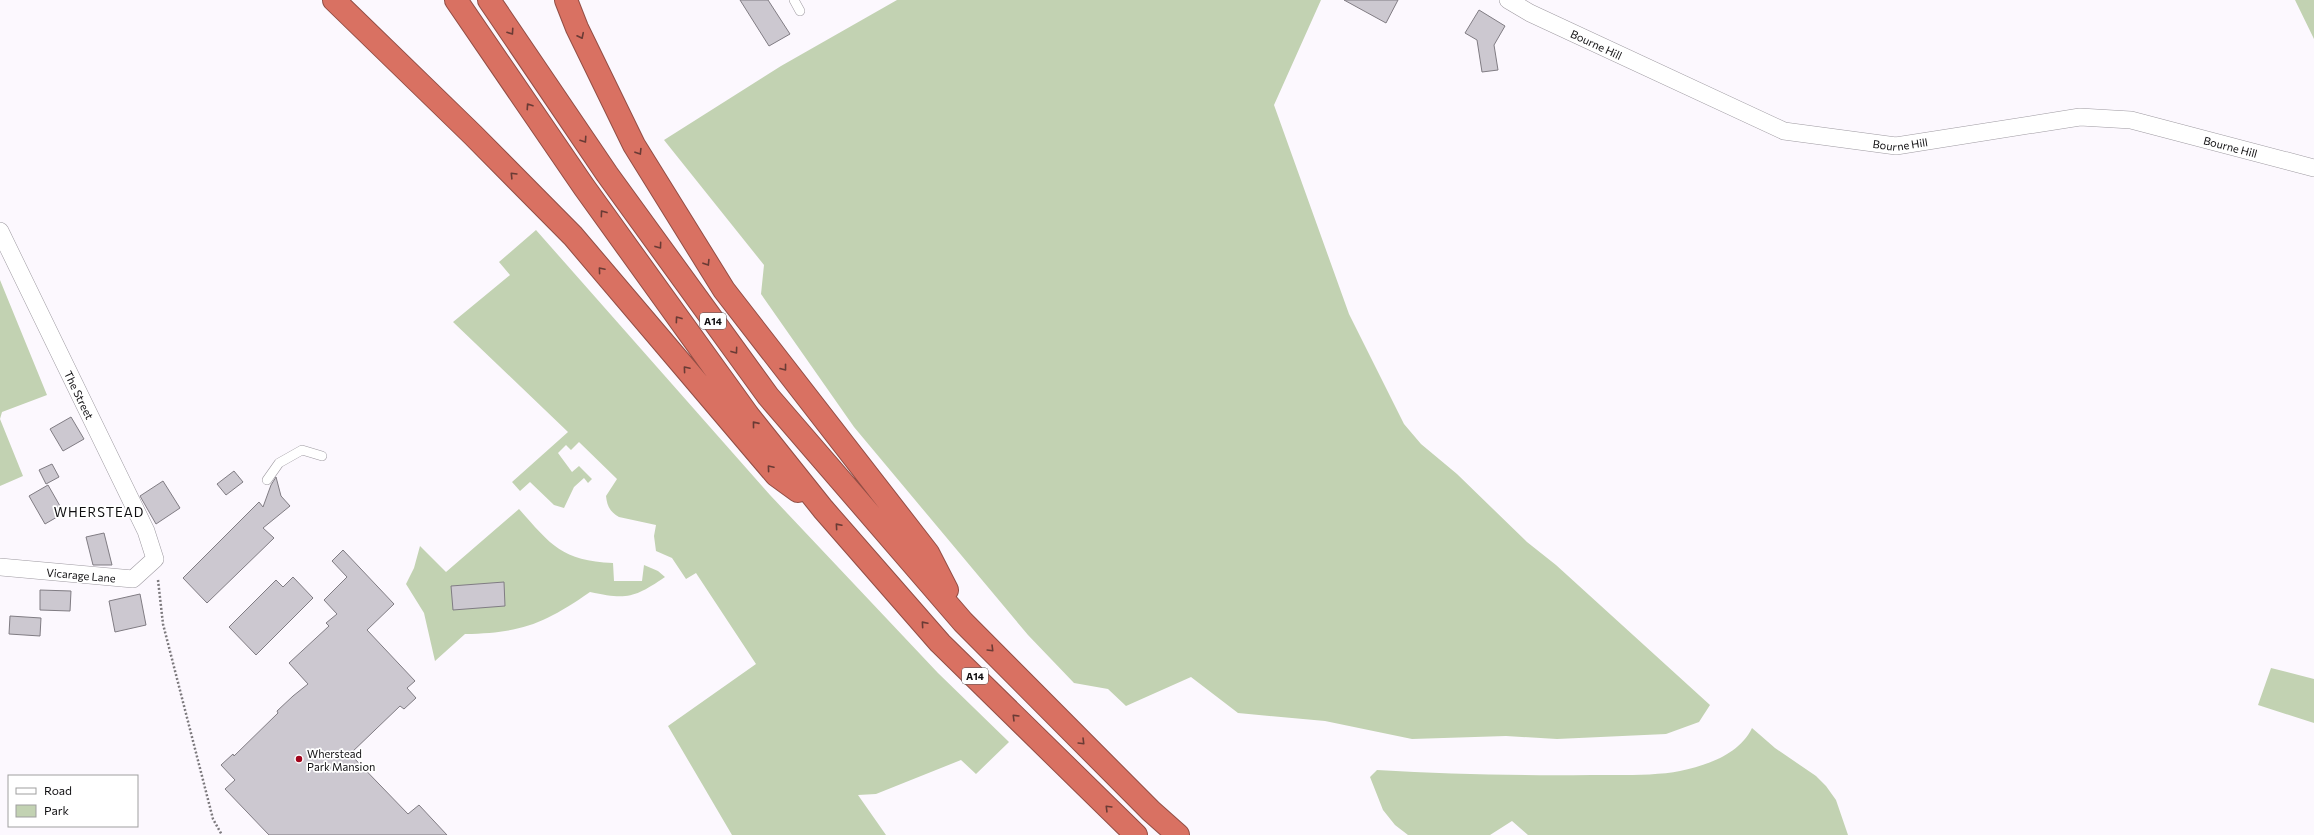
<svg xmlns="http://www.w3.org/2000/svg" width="2314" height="835" font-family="Commissioner,sans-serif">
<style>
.green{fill:#c2d2b2}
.building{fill:#ccc8d0;stroke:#807c83}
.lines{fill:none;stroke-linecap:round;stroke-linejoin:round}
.lane-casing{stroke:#9e9aa1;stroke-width:10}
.street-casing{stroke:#9e9aa1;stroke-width:18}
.highway-casing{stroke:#924e45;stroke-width:24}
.path{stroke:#7c797d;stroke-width:2.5;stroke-dasharray:2 2;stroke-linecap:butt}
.lane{stroke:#fff;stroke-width:9}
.street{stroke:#fff;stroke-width:17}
.highway{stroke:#d97162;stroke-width:22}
.oneway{stroke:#6a3b35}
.poi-dot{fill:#a2041c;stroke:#fff;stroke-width:1.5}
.labels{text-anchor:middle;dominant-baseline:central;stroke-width:3.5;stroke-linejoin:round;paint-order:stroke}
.shield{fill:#fff;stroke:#575658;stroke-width:1}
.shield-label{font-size:10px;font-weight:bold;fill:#0f0e10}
.street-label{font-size:11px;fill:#0f0e10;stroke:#fff}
.poi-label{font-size:11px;fill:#0f0e10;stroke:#fff;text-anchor:start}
.quarter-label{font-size:13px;letter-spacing:1px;fill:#0f0e10;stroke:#fff}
</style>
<rect width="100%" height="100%" fill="#fcf8fe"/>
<path class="green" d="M 897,0 L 1321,0 L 1274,105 L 1349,314 L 1404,424 L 1421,444 L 1457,474 L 1527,542 L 1556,565 L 1710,705 L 1699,722 L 1666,734 L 1557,739 L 1506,736 L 1412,739 L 1325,721 L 1238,713 L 1191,677 L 1126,706 L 1108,689 L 1074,683 L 1028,635 L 854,427 L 761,294 L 764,265 L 664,140 L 781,66 Z
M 2295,0 L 2314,0 L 2314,39 Z
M 536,230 L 770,495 L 938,673 L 1009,742 L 976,774 L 961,760 L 876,794 L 858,795 L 886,835 L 732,835 L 668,726 L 756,664 L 696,573 L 686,579 L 672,558 L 656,551 L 654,536 L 656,525 L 619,517 C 610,512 607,506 606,496 L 617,479 L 579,442 L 571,450 L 566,445 L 558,453 L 572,472 L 579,466 L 592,479 L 588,483 L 584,478 L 574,487 L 564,508 L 554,505 L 530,482 L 520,491 L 512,482 L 568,432 L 453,322 L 510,275 L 499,262 Z
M 0,280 L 47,395 L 2,412 L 0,419 L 23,476 L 0,486 Z
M 519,509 C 551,545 562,561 613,563 L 614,581 L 642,581 L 644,565 L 658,571 L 665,577 C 634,598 627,600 590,592 C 544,624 521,633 465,634 L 435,661 L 424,613 L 406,584 L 414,568 L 420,546 L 446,572 Z
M 2271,668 L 2314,679 L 2314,723 L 2258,705 Z
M 1752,728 L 1775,748 L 1816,776 L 1826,786 L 1836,800 L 1848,835 L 1528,835 L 1512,821 L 1490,835 L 1408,835 L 1395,825 L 1383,810 L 1370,777 L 1377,770 C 1449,774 1520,776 1592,775 C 1616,775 1656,776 1680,771 C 1707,765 1739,755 1752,728 Z"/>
<path class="building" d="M 740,0 L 768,0 L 790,34 L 769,46 Z
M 1344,0 L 1398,0 L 1386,23 Z
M 1479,10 L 1505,26 L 1494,45 L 1498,70 L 1482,72 L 1477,40 L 1465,33 Z
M 71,417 L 84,439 L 63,451 L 50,429 Z
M 52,464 L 59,477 L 46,484 L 39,470 Z
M 234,471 L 243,482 L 226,495 L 217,484 Z
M 276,477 L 281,496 L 290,506 L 263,528 L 274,538 L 207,603 L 183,578 L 259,502 L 263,507 L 271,485 Z
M 163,481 L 180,508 L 156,524 L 140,496 Z
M 48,485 L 64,513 L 45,524 L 29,496 Z
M 104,533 L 112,565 L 93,565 L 86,537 Z
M 343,550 L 394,604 L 367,630 L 415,681 L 407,688 L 416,698 L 404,709 L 400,706 L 350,754 L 408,814 L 419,805 L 447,835 L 269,835 L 225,789 L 235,780 L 221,765 L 233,754 L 234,756 L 278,713 L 277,711 L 293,696 L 308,684 L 289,663 L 329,626 L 326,623 L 337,614 L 324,600 L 347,577 L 332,561 Z
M 293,577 L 313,598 L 256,655 L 229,627 L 276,580 L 283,587 Z
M 504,582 L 505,606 L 453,610 L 451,586 Z
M 40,590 L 71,591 L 70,611 L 40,610 Z
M 140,594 L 146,625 L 115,632 L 109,601 Z
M 10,616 L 41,618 L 40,636 L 9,634 Z"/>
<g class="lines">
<defs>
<path id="lane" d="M 794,0 L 800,11
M 267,480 L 279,463 L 302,450 L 322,456"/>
<g id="street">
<path id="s1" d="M 1508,0 L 1530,13 L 1784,131 L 1896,146 L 2080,117 L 2131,120 L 2314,168"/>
<path id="s2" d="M 0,231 L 146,531 L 155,559 L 133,579 L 0,567"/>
</g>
<path id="highway" d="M 334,0 L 473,135 L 573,236 L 776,475 L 798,491
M 456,0 L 584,187 L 748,415 L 823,509 L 940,643 L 1136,835
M 489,0 L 607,174 L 768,396 L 963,622 L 1151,811 L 1178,835
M 566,0 L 577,28 L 634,145 L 724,290 L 928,553 L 947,590"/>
</defs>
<use href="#lane" class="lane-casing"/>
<use href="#street" class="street-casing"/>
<use href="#highway" class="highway-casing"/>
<path class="path" d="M 158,580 L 163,624 L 213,819 L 222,835"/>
<use href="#lane" class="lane"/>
<use href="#street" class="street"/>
<use href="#highway" class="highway"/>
</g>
<defs><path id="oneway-chevron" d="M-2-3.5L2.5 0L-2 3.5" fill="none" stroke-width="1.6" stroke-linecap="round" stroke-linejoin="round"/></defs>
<g class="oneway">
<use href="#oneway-chevron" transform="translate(511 32) rotate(56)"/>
<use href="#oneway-chevron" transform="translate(581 36) rotate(64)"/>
<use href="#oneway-chevron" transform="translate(529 106) rotate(-124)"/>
<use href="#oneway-chevron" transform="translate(584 140) rotate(56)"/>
<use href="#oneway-chevron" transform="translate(639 152) rotate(58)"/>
<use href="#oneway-chevron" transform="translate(513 175) rotate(-134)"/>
<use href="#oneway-chevron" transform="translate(603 213) rotate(-126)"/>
<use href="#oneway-chevron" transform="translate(659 246) rotate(54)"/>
<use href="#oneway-chevron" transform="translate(707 263) rotate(58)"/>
<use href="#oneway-chevron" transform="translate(601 270) rotate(-130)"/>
<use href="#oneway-chevron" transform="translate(678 319) rotate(-126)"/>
<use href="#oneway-chevron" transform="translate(735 351) rotate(54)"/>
<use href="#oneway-chevron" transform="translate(784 368) rotate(52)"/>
<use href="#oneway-chevron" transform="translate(686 369) rotate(-130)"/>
<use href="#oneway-chevron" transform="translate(755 424) rotate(-129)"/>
<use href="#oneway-chevron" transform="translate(770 468) rotate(-130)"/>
<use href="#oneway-chevron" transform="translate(838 526) rotate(-131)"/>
<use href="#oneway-chevron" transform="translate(924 624) rotate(-131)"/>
<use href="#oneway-chevron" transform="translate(991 649) rotate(45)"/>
<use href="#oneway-chevron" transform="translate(1015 717) rotate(-135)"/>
<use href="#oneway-chevron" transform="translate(1082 742) rotate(45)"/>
<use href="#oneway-chevron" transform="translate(1108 808) rotate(-135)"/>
</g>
<circle class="poi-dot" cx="299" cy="759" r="4"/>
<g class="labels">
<g class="shield">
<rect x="700" y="313" width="26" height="16" rx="3"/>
<rect x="962" y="668" width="26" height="16" rx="3"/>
</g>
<g class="shield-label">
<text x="713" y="321">A14</text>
<text x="975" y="676">A14</text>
</g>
<g class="street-label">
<text stroke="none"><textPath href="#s1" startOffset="99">Bourne Hill</textPath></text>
<text stroke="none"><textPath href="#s1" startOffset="423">Bourne Hill</textPath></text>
<text stroke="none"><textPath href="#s1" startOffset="759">Bourne Hill</textPath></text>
<text stroke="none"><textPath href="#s2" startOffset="182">The Street</textPath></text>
<text transform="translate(81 575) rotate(5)">Vicarage Lane</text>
</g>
<g class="poi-label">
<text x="307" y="753">Wherstead<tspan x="307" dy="13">Park Mansion</tspan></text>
</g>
<g class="quarter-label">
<text x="99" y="512">WHERSTEAD</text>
</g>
</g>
<rect x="8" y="775" width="130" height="52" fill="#ffffff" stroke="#9f9f9f"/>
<rect x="16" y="788" width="20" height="6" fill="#ffffff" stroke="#9f9f9f"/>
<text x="44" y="795" font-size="12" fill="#0f0e10">Road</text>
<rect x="16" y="805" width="20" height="12" fill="#c2d2b2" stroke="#9f9f9f"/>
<text x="44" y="815" font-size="12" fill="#0f0e10">Park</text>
</svg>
